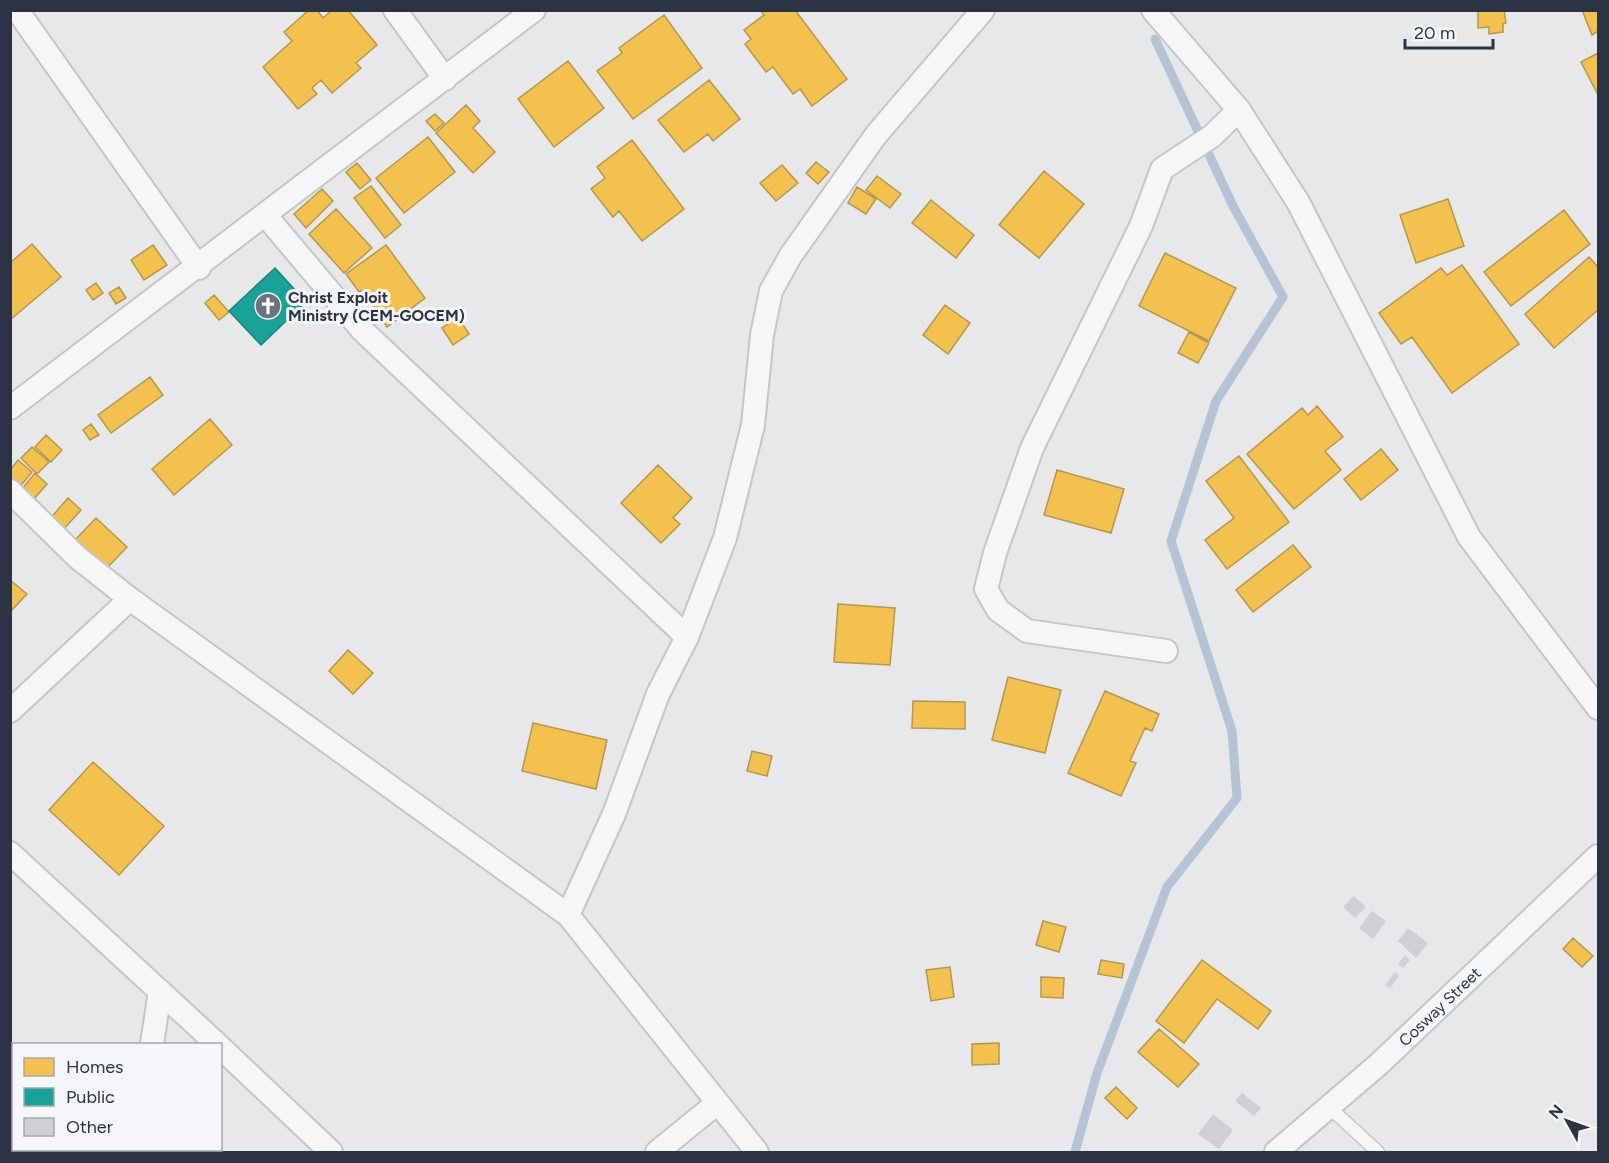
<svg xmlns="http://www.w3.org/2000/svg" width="1609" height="1163" font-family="Figtree,sans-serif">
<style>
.homes{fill:#f2c14e;stroke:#b6974b;stroke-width:1.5}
.public{fill:#17a398;stroke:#1d827f;stroke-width:1.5}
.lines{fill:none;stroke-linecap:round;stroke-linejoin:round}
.stream{stroke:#b4c4d5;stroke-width:9}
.building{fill:#ced0d3}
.lane-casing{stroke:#c4c6c8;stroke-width:15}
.street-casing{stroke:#c4c6c8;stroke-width:26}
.lane{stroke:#f5f6f7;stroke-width:12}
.street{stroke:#f5f6f7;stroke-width:22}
.labels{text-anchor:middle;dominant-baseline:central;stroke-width:6;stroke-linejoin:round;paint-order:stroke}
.poi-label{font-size:16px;font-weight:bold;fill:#2b3445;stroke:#f4f6f9;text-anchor:start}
.street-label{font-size:16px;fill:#2b3445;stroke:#f4f6f9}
</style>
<rect width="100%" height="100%" fill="#e6e8ea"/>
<path class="homes" d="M 309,10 L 317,10 L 323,18 L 332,10 L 348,10 L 377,45 L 356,63 L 361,68 L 332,93 L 321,80 L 312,88 L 317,94 L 298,109 L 263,67 L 292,41 L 284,32 Z
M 760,10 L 795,10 L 847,79 L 812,106 L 800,89 L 793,94 L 773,67 L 766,72 L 745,44 L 751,39 L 744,30 L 764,15 Z
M 1478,10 L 1504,10 L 1506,23 L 1503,24 L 1503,32 L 1489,34 L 1489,27 L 1478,28 Z
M 1582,10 L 1598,10 L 1598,31 L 1592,35 Z
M 664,15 L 702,68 L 633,119 L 597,71 L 622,53 L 619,48 Z
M 1598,53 L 1598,95 L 1581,62 Z
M 568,61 L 604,108 L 554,147 L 518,99 Z
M 709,80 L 740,119 L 713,141 L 708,134 L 684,152 L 658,120 Z
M 466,105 L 480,121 L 473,128 L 495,152 L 473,173 L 436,133 Z
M 435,114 L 444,123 L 435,131 L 426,121 Z
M 428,137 L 455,172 L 404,213 L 376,178 Z
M 632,140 L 684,209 L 642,241 L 619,211 L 613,217 L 591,189 L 605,178 L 597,167 Z
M 816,162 L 829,172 L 818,184 L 806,173 Z
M 357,163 L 371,180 L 360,189 L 346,172 Z
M 782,165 L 798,183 L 776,201 L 760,183 Z
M 1044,171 L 1084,204 L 1039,258 L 999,225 Z
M 877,176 L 901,194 L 890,208 L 866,190 Z
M 371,186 L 401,225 L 385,238 L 354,198 Z
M 857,187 L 876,199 L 866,214 L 848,203 Z
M 322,189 L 333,201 L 306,228 L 294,214 Z
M 1448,199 L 1464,246 L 1416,263 L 1400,215 Z
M 931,200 L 974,235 L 956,258 L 912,223 Z
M 336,209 L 372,248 L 344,273 L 309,234 Z
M 1564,210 L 1590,244 L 1511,306 L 1484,272 Z
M 32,244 L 61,277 L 10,320 L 10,263 Z
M 153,245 L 167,265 L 144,280 L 131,260 Z
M 386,245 L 425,298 L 387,327 L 363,290 L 359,292 L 346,274 Z
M 1165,253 L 1236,288 L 1209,341 L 1139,306 Z
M 1589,257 L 1598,267 L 1598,310 L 1554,348 L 1525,314 Z
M 1462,265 L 1519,344 L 1452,393 L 1412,337 L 1401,344 L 1379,313 L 1441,268 L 1447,275 Z
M 96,283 L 103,293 L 93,300 L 86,290 Z
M 119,287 L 126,298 L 116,304 L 109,293 Z
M 214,295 L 229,312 L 219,320 L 205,303 Z
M 945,305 L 970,323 L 948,354 L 923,335 Z
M 458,317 L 469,334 L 453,345 L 442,328 Z
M 1189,332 L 1209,343 L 1198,363 L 1178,353 Z
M 150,377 L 163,395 L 111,433 L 98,415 Z
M 1317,406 L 1343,437 L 1325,451 L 1341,470 L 1294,509 L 1247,454 L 1302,408 L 1308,415 Z
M 210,419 L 232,445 L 174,495 L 152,469 Z
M 91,424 L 99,435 L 90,440 L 83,430 Z
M 46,435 L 62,450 L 51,462 L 35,447 Z
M 32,447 L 49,462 L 37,474 L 21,458 Z
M 1381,449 L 1398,470 L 1361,500 L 1344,479 Z
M 1239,456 L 1289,522 L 1227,569 L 1205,540 L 1234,518 L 1206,481 Z
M 18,460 L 32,472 L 18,489 L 10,482 L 10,470 Z
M 658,465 L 692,498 L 673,518 L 680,524 L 661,543 L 621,503 Z
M 1057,470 L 1124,489 L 1111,533 L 1044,515 Z
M 35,473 L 47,484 L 34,499 L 22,489 Z
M 68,498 L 81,510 L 62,531 L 49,520 Z
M 96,518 L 127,547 L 106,569 L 75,540 Z
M 1293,545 L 1311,567 L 1253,612 L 1236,590 Z
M 10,580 L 27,594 L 10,612 Z
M 838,604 L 895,608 L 890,665 L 834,662 Z
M 348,650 L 373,673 L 353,694 L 329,671 Z
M 1008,677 L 1061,690 L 1045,753 L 992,740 Z
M 1105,691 L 1159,714 L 1152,731 L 1145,728 L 1130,761 L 1136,763 L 1121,796 L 1068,773 Z
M 913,701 L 965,702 L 965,729 L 912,728 Z
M 533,723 L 607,740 L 596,789 L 522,771 Z
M 752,751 L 772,756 L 767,776 L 747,771 Z
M 93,762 L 164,826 L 119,875 L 49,810 Z
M 1043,921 L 1066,927 L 1059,952 L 1036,945 Z
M 1573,938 L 1593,956 L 1582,967 L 1563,949 Z
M 1101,960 L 1124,964 L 1122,978 L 1098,974 Z
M 1202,960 L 1271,1011 L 1258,1029 L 1217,999 L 1184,1043 L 1156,1021 Z
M 950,967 L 954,997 L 931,1001 L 926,970 Z
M 1041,977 L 1064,978 L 1063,998 L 1041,997 Z
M 1159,1029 L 1199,1064 L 1178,1087 L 1138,1052 Z
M 999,1043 L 999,1064 L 972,1065 L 972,1044 Z
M 1116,1087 L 1137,1108 L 1127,1119 L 1105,1098 Z"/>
<path class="public" d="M 275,268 L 306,302 L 261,345 L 229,311 Z"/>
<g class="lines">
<path class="stream" d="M 1075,1152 L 1097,1073 L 1167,887 L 1237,798 L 1232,731 L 1171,541 L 1216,401 L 1283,297 L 1233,206 L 1155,39"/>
</g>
<path class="building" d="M 1354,896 L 1366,907 L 1355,918 L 1343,907 Z
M 1372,911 L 1386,921 L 1373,939 L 1359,928 Z
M 1408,928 L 1428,943 L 1416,958 L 1398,941 Z
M 1405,955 L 1410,960 L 1403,968 L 1398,964 Z
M 1395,972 L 1399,976 L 1390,988 L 1385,985 Z
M 1242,1093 L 1261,1108 L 1254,1116 L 1235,1101 Z
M 1213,1114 L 1233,1130 L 1219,1149 L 1198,1134 Z"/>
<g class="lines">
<defs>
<path id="lane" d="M 1329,1107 L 1378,1152"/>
<g id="street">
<path d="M 17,10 L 199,268"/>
<path d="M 395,10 L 445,79"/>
<path d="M 1153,10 L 1239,110 L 1298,202 L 1469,537 L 1598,708"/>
<path d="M 266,216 L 362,330 L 687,637"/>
<path d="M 10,408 L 534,10"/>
<path d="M 10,491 L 77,557 L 130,599 L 568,915 L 757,1152"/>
<path d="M 1166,651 L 1027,631 L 998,610 L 986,589 L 995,553 L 1032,448 L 1141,226 L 1162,169 L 1212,136 L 1239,110"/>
<path d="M 10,711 L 130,599"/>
<path d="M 10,853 L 217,1044"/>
<path d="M 568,915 L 614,814 L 658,694 L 687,637 L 725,538 L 753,425 L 762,335 L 771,291 L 791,255 L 876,135 L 983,10"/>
<path d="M 152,1044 L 160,991"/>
<path d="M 220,1047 L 331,1152"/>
<path d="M 64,1152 L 67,1150"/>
<path d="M 657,1152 L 716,1104"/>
<path id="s1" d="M 1276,1152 L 1379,1064 L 1598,856"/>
</g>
</defs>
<use href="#lane" class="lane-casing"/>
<use href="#street" class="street-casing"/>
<use href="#lane" class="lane"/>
<use href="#street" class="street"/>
</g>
<defs>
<symbol id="church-disc" viewBox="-11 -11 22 22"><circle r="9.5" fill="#6c737f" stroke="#f4f6f9"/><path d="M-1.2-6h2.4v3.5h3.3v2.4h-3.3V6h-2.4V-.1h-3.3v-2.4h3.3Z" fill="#fff"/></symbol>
</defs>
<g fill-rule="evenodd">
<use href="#church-disc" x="253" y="291" width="30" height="30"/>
</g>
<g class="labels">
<g class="poi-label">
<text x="288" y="297">Christ Exploit<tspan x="288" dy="18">Ministry (CEM-GOCEM)</tspan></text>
</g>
<g class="street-label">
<text stroke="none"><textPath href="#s1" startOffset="219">Cosway Street</textPath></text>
</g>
</g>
<rect width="1609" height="1163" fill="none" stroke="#2b3445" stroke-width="24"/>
<rect x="12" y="1043" width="210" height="108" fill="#f4f6f9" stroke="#a4a8b1" stroke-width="1.5"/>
<rect x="24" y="1058" width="30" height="18" fill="#f2c14e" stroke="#a4a8b1" stroke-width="1.5"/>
<text x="66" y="1073" font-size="18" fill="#2b3445">Homes</text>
<rect x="24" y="1088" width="30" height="18" fill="#17a398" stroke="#a4a8b1" stroke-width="1.5"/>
<text x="66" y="1103" font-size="18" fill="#2b3445">Public</text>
<rect x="24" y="1118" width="30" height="18" fill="#ced0d3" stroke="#a4a8b1" stroke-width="1.5"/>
<text x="66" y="1133" font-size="18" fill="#2b3445">Other</text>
<g transform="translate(1567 1121) rotate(310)" stroke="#f4f6f9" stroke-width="4.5" paint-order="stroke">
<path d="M0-4.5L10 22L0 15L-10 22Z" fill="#2b3445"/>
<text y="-9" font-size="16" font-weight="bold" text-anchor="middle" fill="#2b3445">N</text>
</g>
<path d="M1405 39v9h88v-9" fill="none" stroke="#2b3445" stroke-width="3"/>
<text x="1414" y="39" font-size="18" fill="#2b3445" stroke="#f4f6f9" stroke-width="4.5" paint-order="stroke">20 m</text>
</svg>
